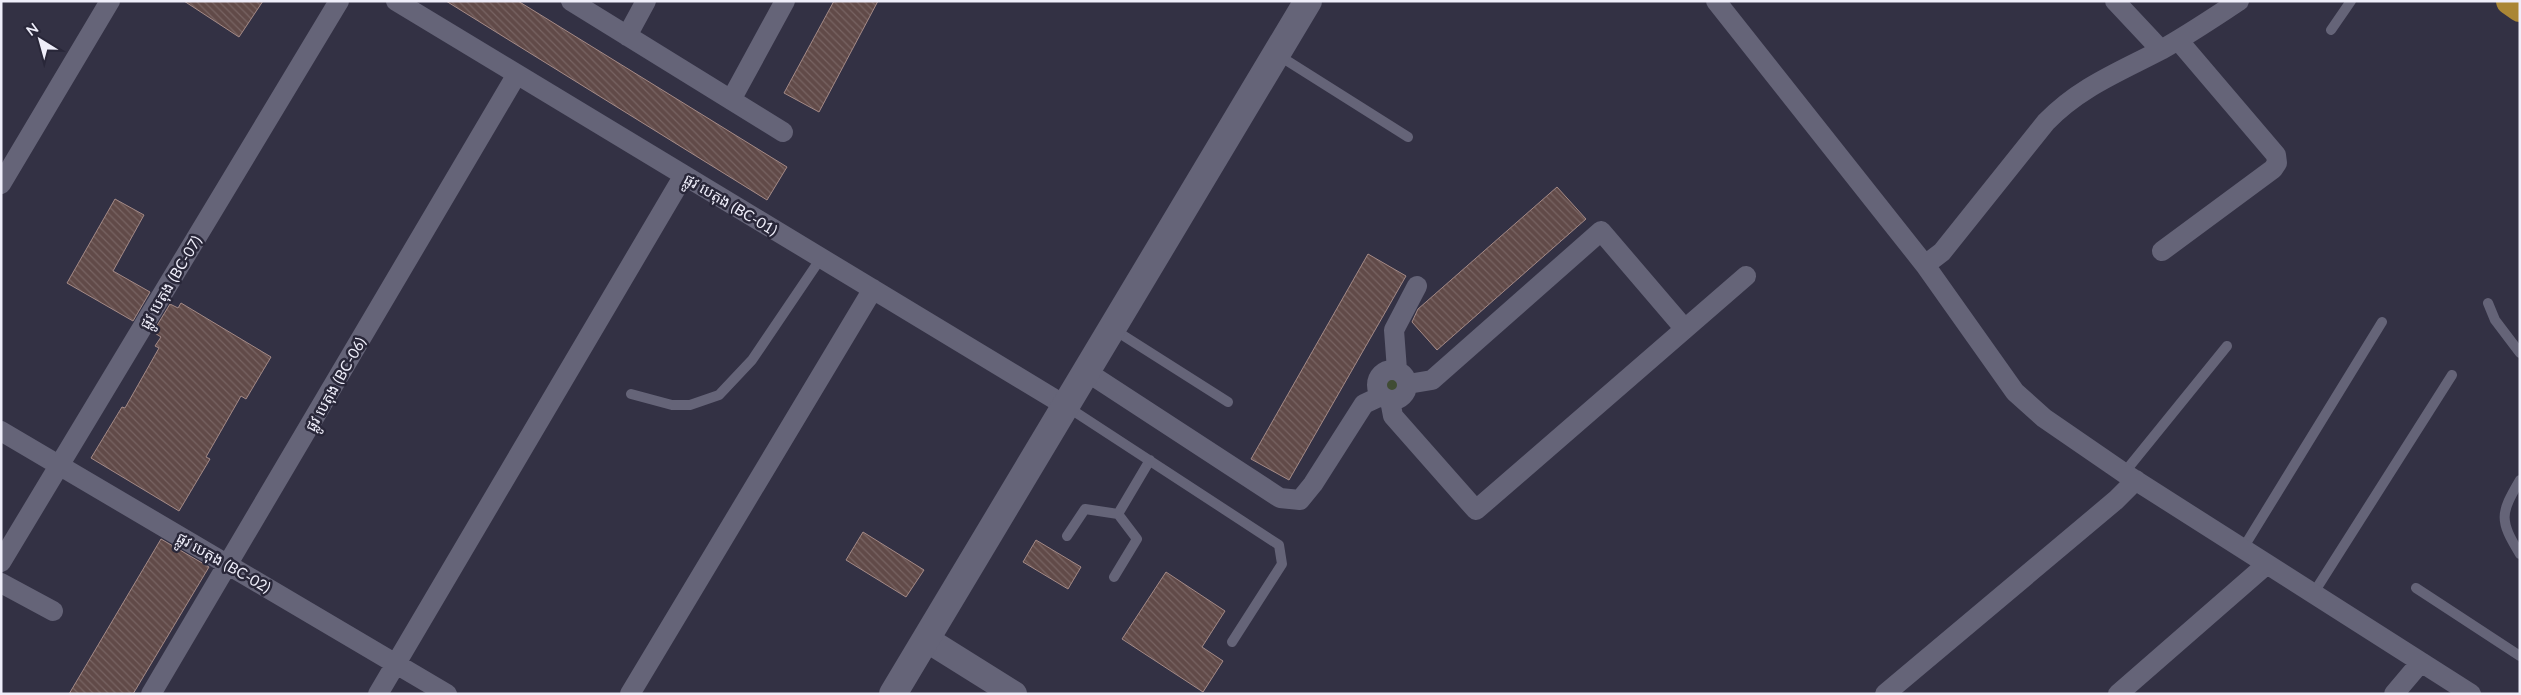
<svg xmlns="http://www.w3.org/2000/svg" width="2521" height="695" font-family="Lato,'Noto Sans Khmer',sans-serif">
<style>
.grass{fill:#404c34}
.building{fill:url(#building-back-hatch);stroke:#a48a87}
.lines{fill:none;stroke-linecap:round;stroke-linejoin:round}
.service{stroke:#656478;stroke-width:10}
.minor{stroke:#656478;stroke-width:20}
.tertiary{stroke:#656478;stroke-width:26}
.secondary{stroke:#656478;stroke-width:28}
.trunk{stroke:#aa8635;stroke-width:28}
.labels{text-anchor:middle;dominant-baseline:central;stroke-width:5;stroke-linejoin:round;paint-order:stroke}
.street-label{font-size:15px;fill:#efeefa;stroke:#292739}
</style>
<defs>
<pattern id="building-back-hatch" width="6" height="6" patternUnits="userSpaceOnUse" patternTransform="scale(1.25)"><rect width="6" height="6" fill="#614a48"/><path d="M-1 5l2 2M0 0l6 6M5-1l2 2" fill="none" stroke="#786463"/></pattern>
</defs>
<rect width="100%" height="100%" fill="#333144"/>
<path class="grass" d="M1382 384a10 10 0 1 1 20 0a10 10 0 1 1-20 0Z"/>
<path class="building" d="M 184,1 L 263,1 L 239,37 Z
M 446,1 L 518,1 L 787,167 L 767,200 Z
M 834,1 L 878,1 L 819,112 L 784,93 Z
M 1557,187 L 1586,219 L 1437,350 L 1412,322 L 1418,309 Z
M 115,199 L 144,215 L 113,271 L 150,292 L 133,321 L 67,283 Z
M 1368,254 L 1406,276 L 1289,480 L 1251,459 Z
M 181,303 L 271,357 L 246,399 L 241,396 L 206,457 L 210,459 L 179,511 L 91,458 L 122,407 L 125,408 L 159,348 L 155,346 L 161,337 L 153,332 L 170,304 L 178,308 Z
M 863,532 L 924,570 L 906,597 L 846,560 Z
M 161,539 L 209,567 L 133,694 L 69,694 Z
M 1036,540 L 1081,567 L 1068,589 L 1023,562 Z
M 1166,572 L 1225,611 L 1202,647 L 1223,661 L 1203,692 L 1122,639 Z"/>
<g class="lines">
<path class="service" d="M 2331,30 L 2351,1
M 1278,55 L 1408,137
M 2488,303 L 2495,320 L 2520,353
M 1113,329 L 1228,402
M 631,394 L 672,405 L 690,405 L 719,395 L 752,360 L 821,258
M 1066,406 L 1279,545 L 1282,564 L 1232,642
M 2124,473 L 2227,346
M 2520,480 C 2500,514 2499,520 2520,554
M 1067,536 L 1085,509 L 1118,514
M 2242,550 L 2382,322
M 1114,577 L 1137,539 L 1118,514 L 1150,460
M 2416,588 L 2520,656
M 2313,594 L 2452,375"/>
<path class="minor" d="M 396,1 L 1066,406
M 571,1 L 783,132
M 1716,1 L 1925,265 L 2015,392 L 2044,418 L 2124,473 L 2471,694
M 2115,1 L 2161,50
M 627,36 L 646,1
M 731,100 L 785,1
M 1,184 L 110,1
M 2162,251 L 2273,169 L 2277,163 L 2276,155 L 2178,40
M 1925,265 L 1942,252 L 2046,122 C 2080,87 2119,72 2161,50 C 2188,35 2213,18 2239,1
M1377 385a15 15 0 1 1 30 0a15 15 0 1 1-30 0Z
M 1397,370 L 1394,330 L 1417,286
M 1087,372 L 1280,498 L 1300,500 L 1313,484 L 1364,404 L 1381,396
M 1408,384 L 1432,380 L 1601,231 L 1684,328
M 1390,400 L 1393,416 L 1476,510 L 1746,276
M 1,431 L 447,694
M 1,562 L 339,1
M 1,583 L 53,611
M 151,694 L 517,74
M 378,694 L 684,175
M 630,694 L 873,289
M 1885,694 L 2116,500 L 2136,480
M 2118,694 L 2266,565
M 2394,694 L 2421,662"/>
<path class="tertiary" d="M 926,639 L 1014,694"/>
<path class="secondary" d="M 893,694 L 1308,1"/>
<path class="trunk" d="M 2510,1 L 2520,8"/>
</g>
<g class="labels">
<g class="street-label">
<text transform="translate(731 204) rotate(31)">ផ្លូវ បេតុង (BC-01)</text>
<text transform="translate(170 282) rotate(-59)">ផ្លូវ បេតុង (BC-07)</text>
<text transform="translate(335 384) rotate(-60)">ផ្លូវ បេតុង (BC-06)</text>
<text transform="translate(224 562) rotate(30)">ផ្លូវ បេតុង (BC-02)</text>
</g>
</g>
<rect width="2521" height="695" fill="none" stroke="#efeefa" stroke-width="5"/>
<g transform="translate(40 40) rotate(323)" stroke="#292739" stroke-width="4" paint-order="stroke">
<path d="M0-4L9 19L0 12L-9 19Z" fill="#efeefa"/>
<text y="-8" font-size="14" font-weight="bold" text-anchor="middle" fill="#efeefa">N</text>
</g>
</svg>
